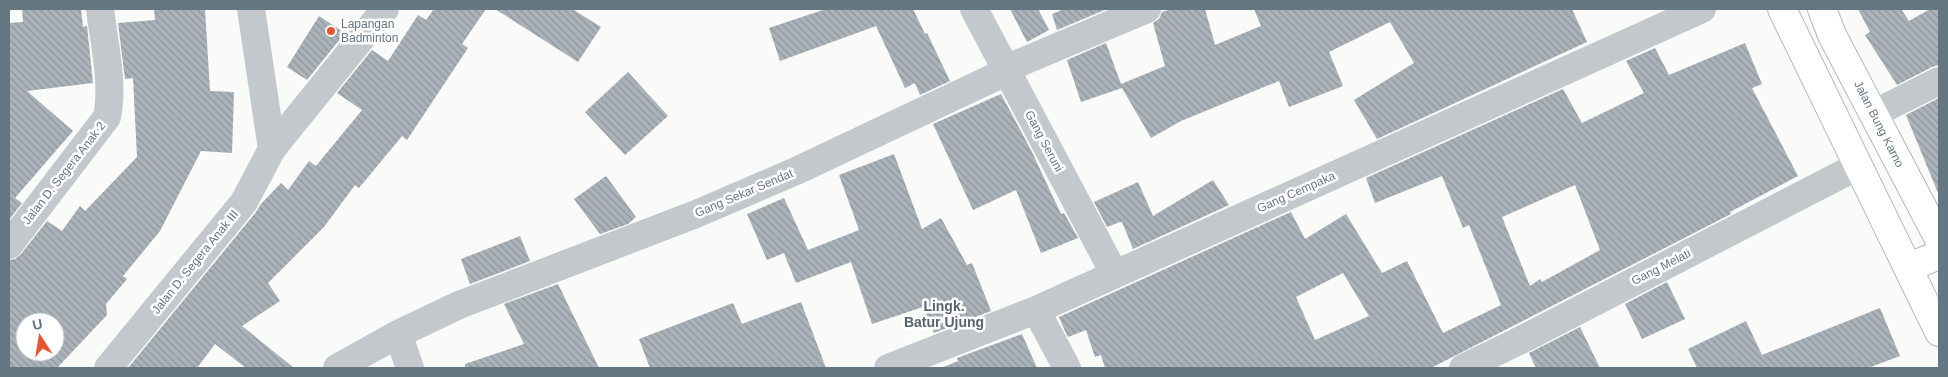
<svg xmlns="http://www.w3.org/2000/svg" width="1948" height="377" font-family="Helvetica,sans-serif">
<style>
.building{fill:url(#building-back-hatch);fill-rule:evenodd}
.lines{fill:none;stroke-linecap:round;stroke-linejoin:round}
.secondary-casing{stroke:#b3babf;stroke-width:30}
.street{stroke:#c3c8cc;stroke-width:28}
.secondary{stroke:#fff;stroke-width:28}
.poi-dot{fill:#e4572e;stroke:#fff;stroke-width:2}
.labels{text-anchor:middle;dominant-baseline:central;stroke-width:5;stroke-linejoin:round;paint-order:stroke}
.poi-label{font-size:12px;fill:#657683;stroke:#fff;text-anchor:start}
.street-label{font-size:12px;fill:#657683;stroke:#fff}
.neighbourhood-label{font-size:14px;font-weight:bold;fill:#57646e;stroke:#fff}
</style>
<defs>
<pattern id="building-back-hatch" width="6" height="6" patternUnits="userSpaceOnUse" patternTransform="scale(1.25)"><rect width="6" height="6" fill="#aab3b9"/><path d="M-1 5l2 2M0 0l6 6M5-1l2 2" fill="none" stroke="#8e969c"/></pattern>
</defs>
<rect width="100%" height="100%" fill="#fafaf8"/>
<path class="building" d="M 22,9 L 81,9 L 83,27 L 87,26 L 93,83 L 27,91 L 73,131 L 15,198 L 22,203 L 9,220 L 9,23 L 23,22 Z
M 154,9 L 205,9 L 210,91 L 234,92 L 232,153 L 201,151 L 160,231 L 123,276 L 127,279 L 106,304 L 107,315 L 57,368 L 9,368 L 9,260 L 15,259 L 21,254 L 47,221 L 62,231 L 80,206 L 85,211 L 137,157 L 133,78 L 125,79 L 118,23 L 155,20 ZM 25,322 L 55,322 L 55,352 L 25,352 Z
M 434,9 L 486,9 L 462,44 L 468,48 L 407,140 L 402,136 L 359,188 L 355,185 L 324,227 L 268,283 L 280,301 L 242,326 L 294,368 L 246,368 L 215,344 L 197,368 L 128,368 L 256,212 L 261,204 L 281,183 L 288,190 L 309,161 L 316,166 L 362,110 L 337,93 L 372,50 L 388,61 L 418,15 L 426,20 Z
M 495,9 L 572,9 L 601,27 L 578,62 Z
M 826,9 L 914,9 L 913,9 L 925,34 L 927,33 L 950,81 L 920,95 L 915,83 L 905,88 L 876,26 L 780,61 L 769,28 Z
M 1010,9 L 1038,9 L 1049,30 L 1027,42 Z
M 1064,9 L 1107,9 L 1057,30 L 1052,14 Z
M 1172,9 L 1205,9 L 1215,45 L 1261,26 L 1254,9 L 1572,9 L 1587,42 L 1377,139 L 1354,100 L 1414,63 L 1390,22 L 1329,52 L 1343,86 L 1289,107 L 1279,81 L 1181,121 L 1151,138 L 1122,88 L 1081,102 L 1067,60 L 1106,43 L 1121,84 L 1165,66 L 1153,23 L 1159,19 L 1162,12 Z
M 1858,9 L 1901,9 L 1909,21 L 1930,9 L 1939,9 L 1939,65 L 1932,67 L 1897,85 L 1865,35 L 1870,32 Z
M 319,16 L 345,33 L 307,80 L 287,67 Z
M 1745,43 L 1762,84 L 1752,88 L 1798,176 L 1730,212 L 1731,214 L 1431,368 L 1105,368 L 1101,355 L 1095,357 L 1086,330 L 1068,337 L 1064,329 L 1059,317 L 1291,212 L 1305,239 L 1346,214 L 1382,273 L 1407,261 L 1443,333 L 1501,305 L 1469,225 L 1463,228 L 1442,176 L 1375,203 L 1366,178 L 1563,89 L 1582,123 L 1644,93 L 1626,61 L 1655,48 L 1669,75 ZM 1575,185 L 1600,250 L 1542,282 L 1540,279 L 1530,286 L 1502,217 ZM 1343,273 L 1369,316 L 1315,340 L 1296,297 Z
M 628,72 L 668,116 L 625,155 L 585,112 Z
M 1001,94 L 1031,150 L 1061,214 L 1064,213 L 1078,238 L 1041,253 L 1016,190 L 973,210 L 933,124 Z
M 1939,98 L 1939,193 L 1938,193 L 1906,115 Z
M 894,154 L 922,229 L 941,218 L 967,265 L 972,263 L 991,311 L 934,333 L 923,307 L 872,324 L 851,262 L 796,283 L 784,253 L 767,260 L 747,214 L 784,198 L 808,250 L 859,230 L 839,175 Z
M 606,176 L 636,217 L 628,224 L 600,234 L 574,199 Z
M 1213,180 L 1229,205 L 1133,249 L 1122,222 L 1120,222 L 1107,227 L 1094,202 L 1138,182 L 1153,216 Z
M 520,236 L 530,261 L 470,284 L 461,259 Z
M 1667,282 L 1685,319 L 1642,339 L 1625,304 Z
M 558,284 L 599,368 L 465,368 L 465,364 L 524,344 L 504,304 Z
M 801,302 L 826,368 L 650,368 L 639,339 L 733,303 L 742,324 Z
M 1880,308 L 1900,356 L 1868,368 L 1697,368 L 1688,349 L 1746,321 L 1762,355 Z
M 1580,327 L 1600,368 L 1536,368 L 1529,353 Z
M 1022,334 L 1037,368 L 941,368 L 958,361 L 957,358 Z"/>
<g class="lines">
<defs>
<path id="secondary" d="M 1782,9 L 1939,332
M 1822,9 L 1832,35 L 1939,239
M 1909,267 L 1939,255"/>
</defs>
<use href="#secondary" class="secondary-casing"/>
<path class="street" d="M 251,9 L 272,149
M 974,9 L 1114,273
M 1875,113 L 1939,81
M 9,245 L 107,117 C 114,83 104,43 100,9
M 1036,310 L 1067,368
M 398,334 L 410,368
M 108,368 L 244,202 L 272,149 L 385,9
M 337,368 L 398,334 L 459,305 L 696,214 L 796,171 L 993,78 L 1005,69 L 1147,9
M 888,368 L 1036,310 L 1702,9
M 1463,368 L 1517,342 L 1858,166"/>
<use href="#secondary" class="secondary"/>
</g>
<circle class="poi-dot" cx="331" cy="31" r="5"/>
<g class="labels">
<g class="poi-label">
<text x="341" y="24">Lapangan<tspan x="341" dy="14">Badminton</tspan></text>
</g>
<g class="street-label">
<text transform="translate(1879 124) rotate(63)">Jalan Bung Karno</text>
<text transform="translate(1044 141) rotate(62)">Gang Seruni</text>
<text transform="translate(64 173) rotate(-52)">Jalan D. Segera Anak 2</text>
<text transform="translate(1296 192) rotate(-24)">Gang Cempaka</text>
<text transform="translate(744 193) rotate(-23)">Gang Sekar Sendat</text>
<text transform="translate(195 262) rotate(-51)">Jalan D. Segera Anak III</text>
<text transform="translate(1661 267) rotate(-27)">Gang Melati</text>
</g>
<g class="neighbourhood-label">
<text x="944" y="306">Lingk.<tspan x="944" dy="16">Batur Ujung</tspan></text>
</g>
</g>
<rect width="1948" height="377" fill="none" stroke="#657683" stroke-width="20"/>
<g transform="translate(40 337) rotate(348)"><circle r="24" fill="#ffffff" stroke="#c1c8cd"/>
<path d="M0-4L9 19L0 12L-9 19Z" fill="#e4572e"/>
<text y="-8" font-size="14" font-weight="bold" text-anchor="middle" fill="#657683">U</text>
</g>
</svg>
